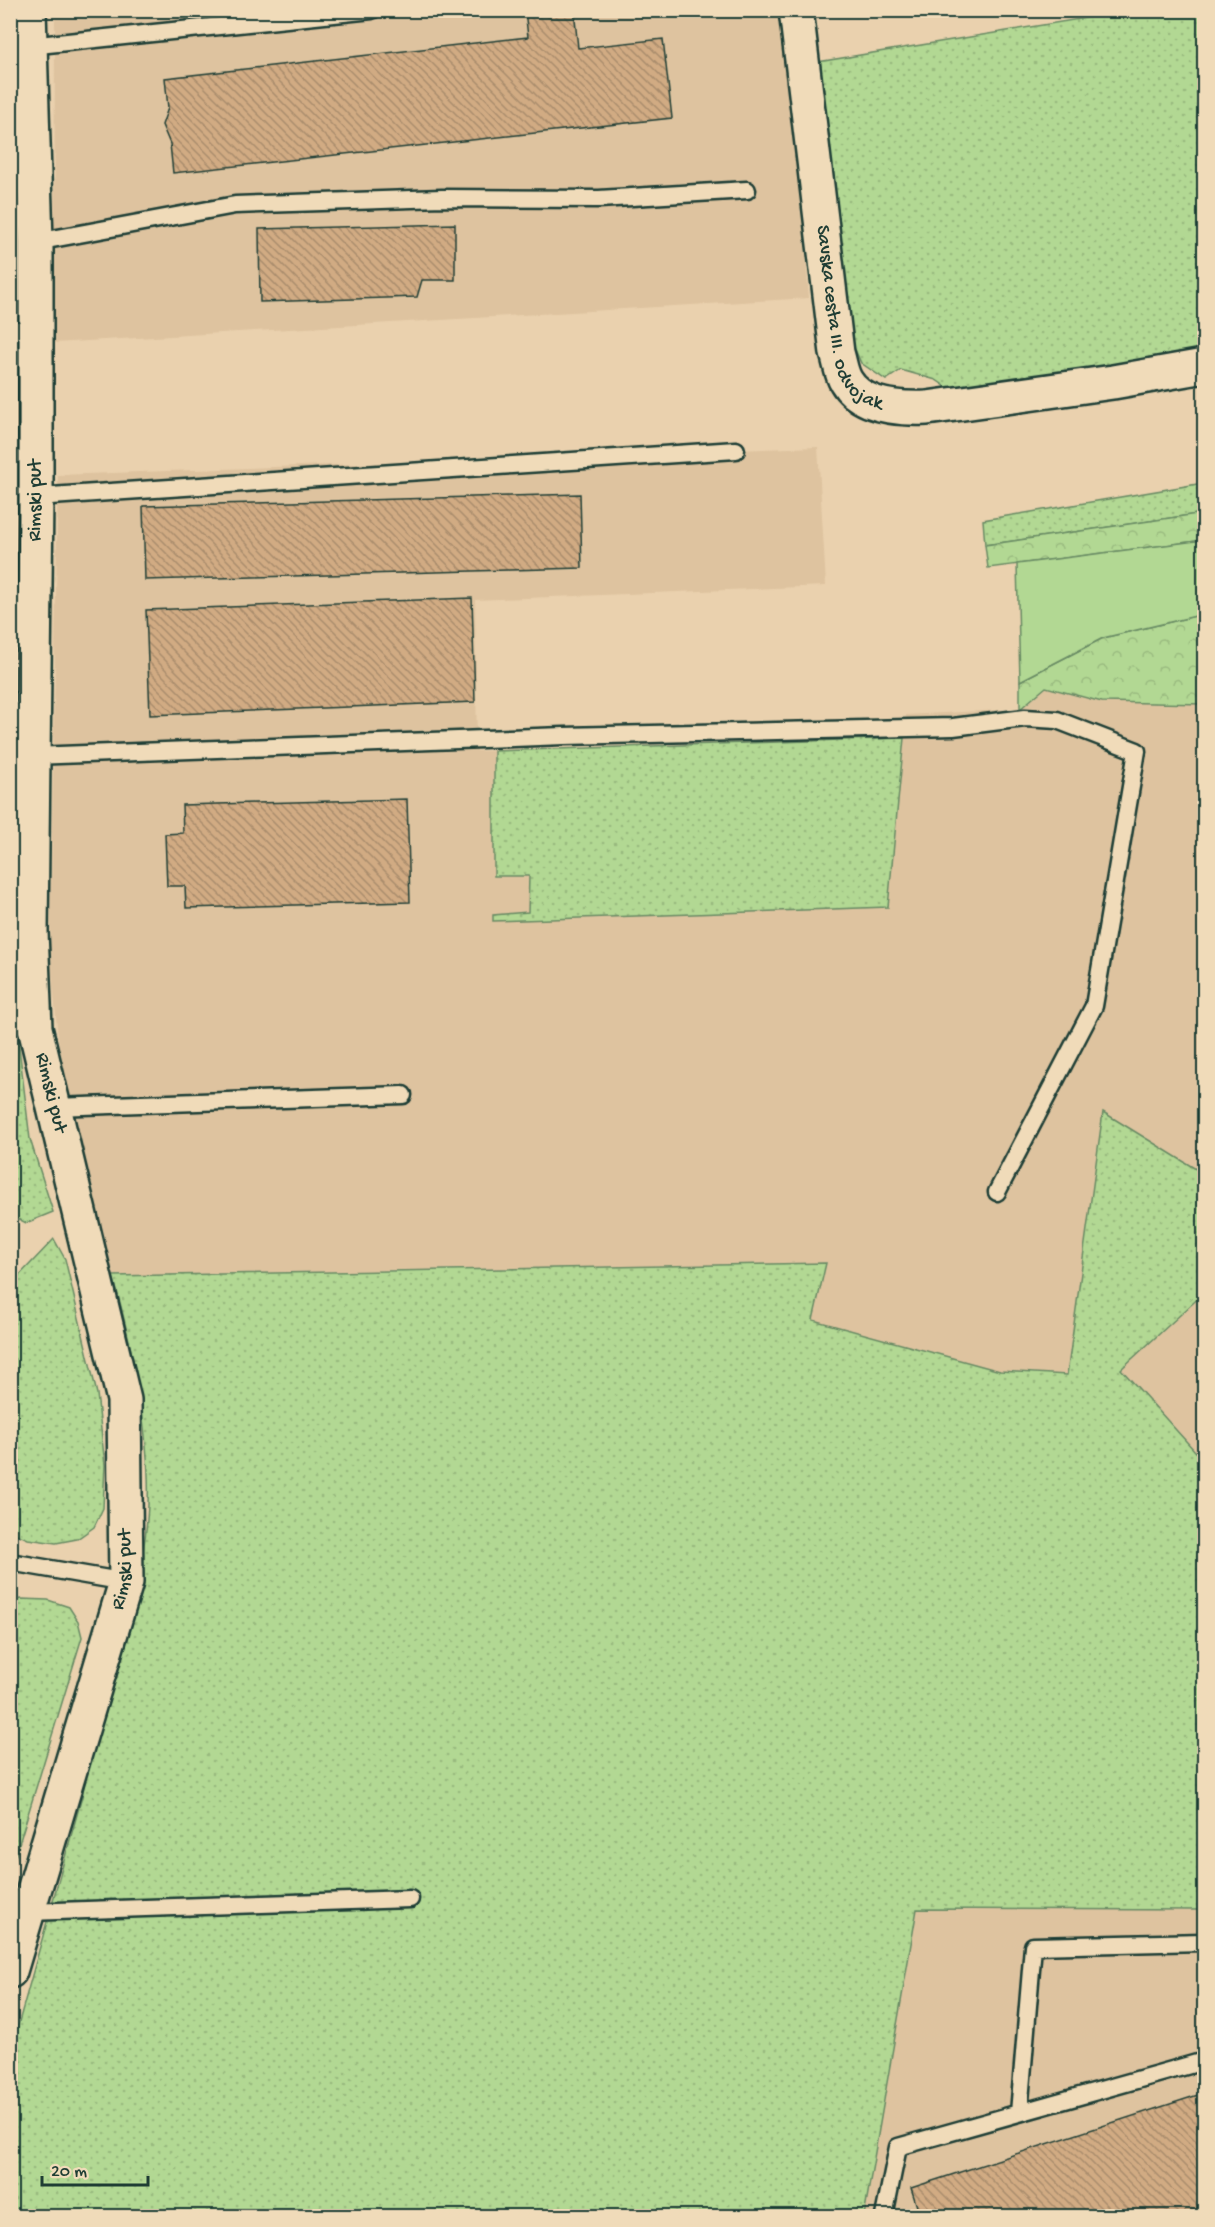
<svg xmlns="http://www.w3.org/2000/svg" width="1215" height="2227" font-family="'Gochi Hand',sans-serif">
<style>
.built{fill:#dec39f}
.grass{fill:url(#grass-dots);stroke:#688a64;stroke-width:1.5}
.forest{fill:url(#forest-crowns);stroke:#688a64;stroke-width:1.5}
.green{fill:#b2d893;stroke:#688a64;stroke-width:1.5}
.building{fill:url(#building-back-hatch);stroke:#1f3d34;stroke-width:1.5}
.lines{fill:none;stroke-linecap:round;stroke-linejoin:round}
.lane-casing{stroke:#1f3d34;stroke-width:21}
.street-casing{stroke:#1f3d34;stroke-width:38}
.lane{stroke:#f0dbb9;stroke-width:16}
.street{stroke:#f0dbb9;stroke-width:33}
.labels{text-anchor:middle;dominant-baseline:central;stroke-width:4.5;stroke-linejoin:round;paint-order:stroke}
.street-label{font-size:20px;fill:#1f3d34;stroke:#f0dbb9}
</style>
<defs>
<pattern id="grass-dots" width="8" height="8" patternUnits="userSpaceOnUse" patternTransform="scale(1.5)"><rect width="8" height="8" fill="#b2d893"/><path d="M2 2h.1M6 6h.1" fill="none" stroke="#99ba7f" stroke-width="1.8" stroke-linecap="round"/></pattern>
<pattern id="forest-crowns" width="20" height="18" patternUnits="userSpaceOnUse" patternTransform="scale(1.5)"><rect width="20" height="18" fill="#b2d893"/><path d="M2 6a3 3 0 1 1 6 0M12 15a3 3 0 1 1 6 0" fill="none" stroke="#99ba7f"/></pattern>
<pattern id="building-back-hatch" width="6" height="6" patternUnits="userSpaceOnUse" patternTransform="scale(1.5)"><rect width="6" height="6" fill="#d1ab83"/><path d="M-1 5l2 2M0 0l6 6M5-1l2 2" fill="none" stroke="#a98c6c"/></pattern>
</defs>
<rect width="100%" height="100%" fill="#ead1ae"/>
<filter id="ink" filterUnits="userSpaceOnUse"><feTurbulence type="fractalNoise" baseFrequency=".0167" numOctaves="2"/><feDisplacementMap in="SourceGraphic" scale="12" xChannelSelector="R" yChannelSelector="G"/><feConvolveMatrix kernelMatrix="1 2 1 2 8 2 1 2 1" color-interpolation-filters="sRGB"/></filter>
<g filter="url(#ink)">
<path class="built" d="M 19,10 L 22,254 L 17,658 L 11,659 L 10,11 Z
M 55,11 L 781,11 L 798,149 L 809,298 L 54,343 Z
M 818,447 L 826,586 L 475,600 L 477,751 L 494,751 L 494,876 L 529,875 L 528,913 L 494,915 L 887,907 L 906,715 L 1020,709 L 1046,687 L 1102,702 L 1204,704 L 1204,1174 L 1103,1113 L 1067,1375 L 1000,1371 L 813,1320 L 825,1263 L 113,1276 L 61,1069 L 50,953 L 58,475 Z
M 1204,1293 L 1204,1461 L 1121,1369 Z
M 917,1909 L 1204,1910 L 1204,2216 L 864,2216 Z"/>
<path class="grass" d="M 1128,11 L 1204,11 L 1204,350 L 1106,368 L 948,388 L 936,380 L 901,370 L 886,380 L 861,363 L 845,327 L 818,62 Z
M 1204,483 L 1204,513 L 985,545 L 983,520 Z
M 904,738 L 888,907 L 493,921 L 493,915 L 528,912 L 529,876 L 494,876 L 494,751 Z
M 11,980 L 30,1139 L 53,1212 L 26,1223 L 11,1215 Z
M 1103,1112 L 1204,1174 L 1204,1293 L 1121,1369 L 1204,1461 L 1204,1910 L 917,1909 L 864,2216 L 11,2216 L 10,2054 L 83,1793 L 85,1773 C 98,1727 110,1682 122,1636 C 133,1598 144,1559 147,1520 C 154,1449 132,1345 113,1276 L 826,1263 L 813,1320 L 1000,1371 L 1067,1375 Z
M 54,1239 L 65,1259 L 97,1394 L 105,1465 L 103,1508 L 94,1527 L 77,1539 L 56,1543 L 28,1539 L 14,1533 L 10,1527 L 11,1284 Z
M 21,1599 L 48,1600 L 69,1607 L 78,1621 L 82,1637 L 11,1870 L 10,1601 Z"/>
<path class="forest" d="M 1204,513 L 1204,540 L 988,568 L 985,545 Z
M 1204,614 L 1204,704 L 1102,702 L 1046,687 L 1020,709 L 1020,681 L 1103,638 Z"/>
<path class="green" d="M 1204,540 L 1204,614 L 1103,638 L 1020,681 L 1017,564 Z"/>
<path class="building" d="M 525,10 L 574,10 L 578,48 L 663,39 L 672,118 L 173,173 L 170,144 L 162,125 L 168,108 L 165,78 L 528,37 Z
M 834,10 L 914,10 L 835,14 Z
M 455,224 L 455,280 L 422,280 L 417,297 L 260,302 L 259,229 Z
M 580,494 L 582,568 L 145,580 L 143,506 Z
M 472,598 L 475,702 L 150,715 L 146,610 Z
M 407,799 L 410,902 L 186,908 L 185,886 L 167,886 L 165,834 L 183,833 L 182,805 Z
M 1204,2093 L 1204,2208 L 1178,2216 L 920,2216 L 911,2188 Z"/>
<g class="lines">
<defs>
<path id="lane" d="M 29,46 L 372,10
M 36,242 L 235,205 L 442,198 L 599,199 L 747,190
M 10,331 L 36,328
M 36,497 L 736,450
M 10,618 L 34,615
M 33,756 L 564,736 L 953,727 L 1025,718 L 1057,720 L 1137,751 L 1094,1006 L 997,1192
M 54,1107 L 403,1095
M 10,1562 L 126,1582
M 28,1912 L 410,1899
M 1019,2113 L 1033,1946 L 1204,1942
M 884,2216 L 898,2147 L 1204,2061"/>
<g id="street">
<path id="s1" d="M 796,10 L 837,353 C 840,362 841,373 846,381 C 861,407 901,409 927,408 L 1113,382 L 1204,366"/>
<path id="s2" d="M 10,1971 L 126,1582 L 124,1400 L 35,1028 L 31,932 L 36,497 L 36,242 L 29,10"/>
</g>
</defs>
<use href="#lane" class="lane-casing"/>
<use href="#street" class="street-casing"/>
<use href="#lane" class="lane"/>
<use href="#street" class="street"/>
</g>
</g>
<g class="labels">
<g class="street-label">
<text stroke="none"><textPath href="#s1" startOffset="318">Savska cesta III. odvojak</textPath></text>
<text stroke="none"><textPath href="#s2" startOffset="1498">Rimski put</textPath></text>
<text transform="translate(50 1093) rotate(76)">Rimski put</text>
<text stroke="none"><textPath href="#s2" startOffset="418">Rimski put</textPath></text>
</g>
</g>
<rect width="1215" height="2227" fill="none" stroke="#f0dbb9" stroke-width="36"/>
<rect x="18" y="18" width="1179" height="2191" fill="none" stroke="#1f3d34" stroke-width="2" filter="url(#ink)"/>
<path d="M42 2176v9h106v-9" fill="none" stroke="#1f3d34" stroke-width="3"/>
<text x="51" y="2176" font-size="18" fill="#1f3d34" stroke="#f0dbb9" stroke-width="4.5" paint-order="stroke">20 m</text>
</svg>
